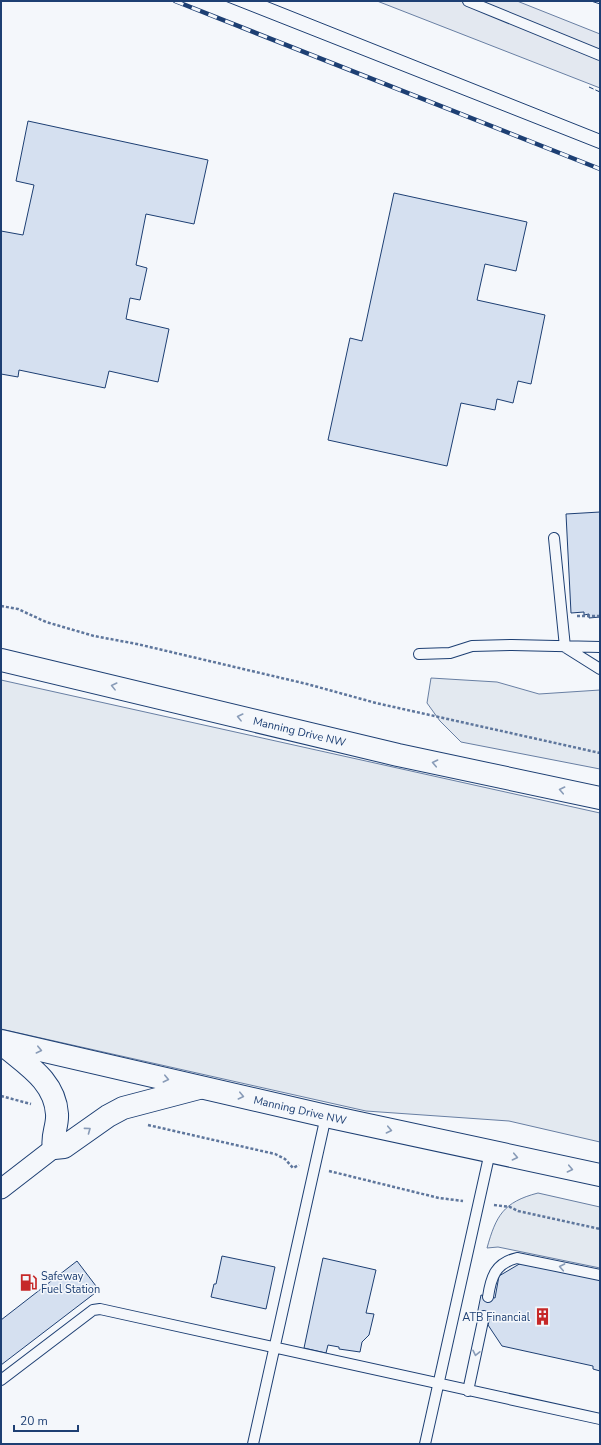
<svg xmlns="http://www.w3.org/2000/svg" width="601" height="1445" font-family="'Nunito Sans',sans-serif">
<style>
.green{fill:#e3e9f0;stroke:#687fa3}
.parking{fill:#e3e8f0;stroke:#687fa3}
.building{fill:#d5e0f0;stroke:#1d3f73}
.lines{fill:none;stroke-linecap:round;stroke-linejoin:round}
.service-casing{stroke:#1d3f73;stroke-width:12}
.minor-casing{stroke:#1d3f73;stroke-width:21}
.primary-casing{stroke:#1d3f73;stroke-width:24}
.path{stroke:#5e769c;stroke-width:2.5;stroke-dasharray:3 2;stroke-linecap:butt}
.service{stroke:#f4f7fb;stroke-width:10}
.minor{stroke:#f4f7fb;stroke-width:19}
.primary{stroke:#f4f7fb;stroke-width:22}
.tram{stroke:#1d3f73;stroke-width:1}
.rail-casing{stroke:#1d3f73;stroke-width:4.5}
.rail{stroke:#f4f7fb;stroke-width:3;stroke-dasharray:9;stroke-linecap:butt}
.fence{stroke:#1d3f73;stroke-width:1;stroke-dasharray:5 2;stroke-linecap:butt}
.oneway{stroke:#889bb7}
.labels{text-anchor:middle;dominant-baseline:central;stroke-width:3;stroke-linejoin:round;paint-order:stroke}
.street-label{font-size:11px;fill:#1d3f73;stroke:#f4f7fb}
.poi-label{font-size:11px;fill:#1d3f73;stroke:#f4f7fb;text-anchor:start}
</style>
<rect width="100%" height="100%" fill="#f4f7fb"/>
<path class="green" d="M 431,678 L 497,682 L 539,694 L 600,690 L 600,769 L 461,742 L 440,721 L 427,703 Z
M 1,680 L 600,813 L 600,1142 L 509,1121 L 366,1111 L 1,1029 Z
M 538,1193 L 600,1207 L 600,1268 L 498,1247 L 487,1248 C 496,1216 503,1202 538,1193 Z"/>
<path class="parking" d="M 377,1 L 517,1 L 600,34 L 600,88 Z"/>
<path class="building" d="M 591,1 L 600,1 L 600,4 Z
M 28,121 L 208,160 L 194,224 L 146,214 L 136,265 L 147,268 L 140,300 L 130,298 L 126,319 L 169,329 L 158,382 L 109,371 L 105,388 L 19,370 L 18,377 L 1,374 L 1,231 L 23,235 L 34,185 L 16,181 Z
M 394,193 L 527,222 L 516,271 L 485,264 L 477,300 L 545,315 L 531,384 L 518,381 L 513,403 L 497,399 L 495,410 L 461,403 L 447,466 L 328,440 L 350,338 L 362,341 Z
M 600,512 L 600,617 L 589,618 L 589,614 L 584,615 L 584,612 L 571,613 L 566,514 Z
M 222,1256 L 275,1267 L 266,1309 L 211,1297 L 214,1284 L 216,1284 Z
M 323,1258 L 376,1270 L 366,1313 L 374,1314 L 369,1335 L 362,1342 L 360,1352 L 339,1349 L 339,1347 L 328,1345 L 326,1353 L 304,1348 Z
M 77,1261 L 99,1290 L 1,1365 L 1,1320 Z
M 521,1263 L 600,1280 L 600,1371 L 593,1369 L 593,1366 L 502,1346 L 488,1325 L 490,1318 L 477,1315 L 481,1295 L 495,1298 L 499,1276 Z"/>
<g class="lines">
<defs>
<path id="service" d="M 468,1 L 600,55
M 554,538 L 565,647
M 565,647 L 600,669
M 419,654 L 450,653 L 472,646 L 512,645 L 600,647
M 488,1297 C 491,1276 496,1263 517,1258 L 600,1275
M 1,1380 L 93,1310 L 100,1309 L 600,1419
M 468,1391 L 484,1316
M 253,1444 L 326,1116
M 425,1444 L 490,1152"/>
<path id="minor" d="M 1,1189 L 54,1148"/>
<g id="primary">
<path id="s1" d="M 1,660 L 398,755 L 600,798"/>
<path id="s2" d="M 1,1041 L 326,1116 L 600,1175"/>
<path d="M 1,1043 C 25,1064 55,1080 57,1114 C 58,1126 51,1137 54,1148 L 64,1147 L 108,1116 L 123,1108 L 199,1088"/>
</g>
</defs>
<use href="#service" class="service-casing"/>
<use href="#minor" class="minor-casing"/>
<use href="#primary" class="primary-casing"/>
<path class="path" d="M 1,606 L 18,609 L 46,622 L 94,636 L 137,644 L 307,684 L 376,703 L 600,753
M 577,616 L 600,616
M 1,1096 L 31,1104
M 148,1125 L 275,1154 L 285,1159 L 293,1168 L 299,1165
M 329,1171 L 439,1198 L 463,1201
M 494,1205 L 510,1207 L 518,1211 L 600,1229"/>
<use href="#service" class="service"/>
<use href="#minor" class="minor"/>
<use href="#primary" class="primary"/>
<path class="tram" d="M 225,1 L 600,149
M 266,1 L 600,134"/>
<defs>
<path id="rail" d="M 175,1 L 600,169"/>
</defs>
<use href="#rail" class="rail-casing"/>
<use href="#rail" class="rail"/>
<path class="fence" d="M 589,87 L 600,92"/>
</g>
<defs><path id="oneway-chevron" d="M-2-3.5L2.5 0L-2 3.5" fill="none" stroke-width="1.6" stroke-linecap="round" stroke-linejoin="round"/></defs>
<g class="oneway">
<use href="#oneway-chevron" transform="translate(114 686) rotate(-166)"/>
<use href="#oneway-chevron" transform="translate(240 717) rotate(-166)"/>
<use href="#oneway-chevron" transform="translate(435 763) rotate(-168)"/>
<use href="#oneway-chevron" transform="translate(562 790) rotate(-168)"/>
<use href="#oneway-chevron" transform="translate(39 1050) rotate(13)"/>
<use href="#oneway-chevron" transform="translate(166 1079) rotate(13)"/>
<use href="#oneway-chevron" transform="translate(241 1096) rotate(13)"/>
<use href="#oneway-chevron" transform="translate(88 1130) rotate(-36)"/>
<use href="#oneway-chevron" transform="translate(389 1130) rotate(12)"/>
<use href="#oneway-chevron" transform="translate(515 1157) rotate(12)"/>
<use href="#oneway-chevron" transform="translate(570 1169) rotate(12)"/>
<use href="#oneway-chevron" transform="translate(562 1267) rotate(-169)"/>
<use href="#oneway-chevron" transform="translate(476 1353) rotate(102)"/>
</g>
<defs>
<symbol id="fuel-bare" viewBox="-9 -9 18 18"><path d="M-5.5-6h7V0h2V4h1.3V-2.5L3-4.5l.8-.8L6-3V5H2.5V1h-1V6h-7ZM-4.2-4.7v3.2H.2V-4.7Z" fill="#c62828" stroke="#f4f7fb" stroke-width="2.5" paint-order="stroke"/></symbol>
<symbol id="building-bare" viewBox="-9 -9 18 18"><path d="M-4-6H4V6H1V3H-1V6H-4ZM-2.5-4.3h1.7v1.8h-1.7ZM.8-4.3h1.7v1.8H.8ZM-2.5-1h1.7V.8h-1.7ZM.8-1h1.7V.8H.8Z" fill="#c62828" stroke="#f4f7fb" stroke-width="2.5" paint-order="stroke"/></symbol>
</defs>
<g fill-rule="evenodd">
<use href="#fuel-bare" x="16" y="1270" width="25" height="25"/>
<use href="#building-bare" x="530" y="1304" width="25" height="25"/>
</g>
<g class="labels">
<g class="street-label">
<text stroke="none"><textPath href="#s1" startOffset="307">Manning Drive NW</textPath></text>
<text stroke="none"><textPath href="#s2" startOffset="307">Manning Drive NW</textPath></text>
</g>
<g class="poi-label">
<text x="41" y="1276">Safeway<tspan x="41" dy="13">Fuel Station</tspan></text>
<text x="530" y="1317" text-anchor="end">ATB Financial</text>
</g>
</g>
<rect width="601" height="1445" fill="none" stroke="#1d3f73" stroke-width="4"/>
<path d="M14 1425v6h64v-6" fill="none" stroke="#1d3f73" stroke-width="2"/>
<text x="20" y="1425" font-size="12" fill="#1d3f73" stroke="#f4f7fb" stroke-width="3" paint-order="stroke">20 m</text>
</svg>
